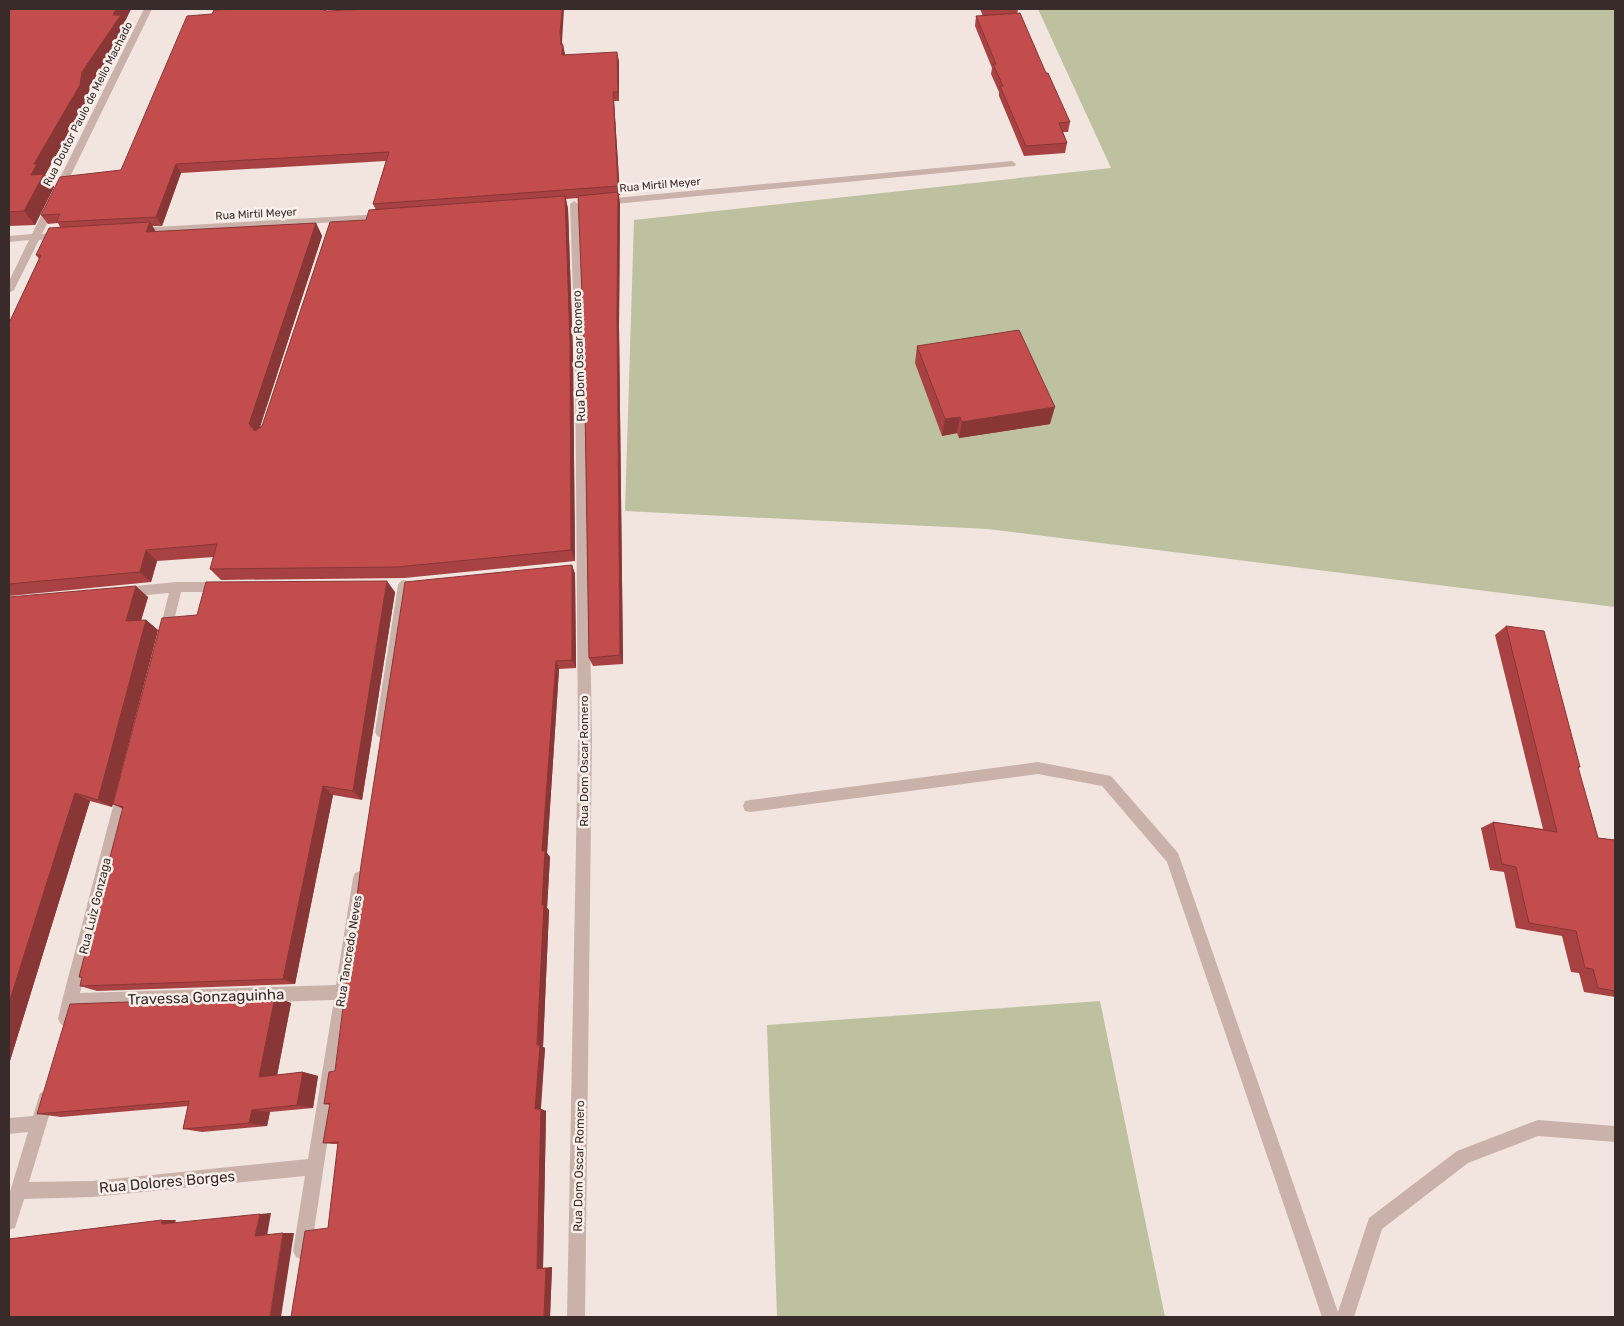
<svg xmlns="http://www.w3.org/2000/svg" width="1624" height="1326" font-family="Rubik,sans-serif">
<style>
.green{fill:#bec19f}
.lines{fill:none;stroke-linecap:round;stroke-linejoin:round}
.minor{fill:#cab2ab;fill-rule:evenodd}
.wall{fill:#a84242;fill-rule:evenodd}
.shaded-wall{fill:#883636}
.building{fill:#c34d4d;stroke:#883636}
.labels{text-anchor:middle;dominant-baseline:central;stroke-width:5;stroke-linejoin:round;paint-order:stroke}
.far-street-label{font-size:11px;fill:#382b2a;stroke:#faf0eb}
.street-label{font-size:12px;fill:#382b2a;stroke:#faf0eb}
.near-street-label{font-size:15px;fill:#382b2a;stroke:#faf0eb}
</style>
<rect width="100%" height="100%" fill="#f2e4df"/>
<path class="green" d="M 1038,9 L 1615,9 L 1615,607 L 988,529 L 625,511 L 634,220 L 1111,168 Z
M 1100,1001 L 1165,1317 L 777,1317 L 767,1025 Z"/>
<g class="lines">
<path class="minor" d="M 144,9 L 152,9 L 42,234 L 60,232 L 65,235 L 60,238 L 39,240 L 14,290 L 9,293 L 9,281 L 29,240 L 9,242 L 9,236 L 32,234 Z
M 1012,161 L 1016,164 L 1015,166 L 604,205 L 600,202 L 604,199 Z
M 574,201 L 578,204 L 585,354 L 592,739 L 585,1317 L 567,1317 L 578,739 L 575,354 L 570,204 Z
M 382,214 L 387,217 L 385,219 L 138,234 L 133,231 L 138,228 Z
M 404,580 L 408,582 L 410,585 L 389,732 L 387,736 L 382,738 L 377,736 L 375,732 L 398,585 L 400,582 Z
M 176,582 L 222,582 L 226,584 L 228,587 L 226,590 L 222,592 L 181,592 L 171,633 L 169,637 L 165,638 L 161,637 L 159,633 L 169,593 L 125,597 L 121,595 L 119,592 L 121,589 L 125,587 Z
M 1038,762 L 1111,776 L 1178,853 L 1338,1312 L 1369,1218 L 1457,1151 L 1538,1120 L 1615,1126 L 1615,1142 L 1538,1136 L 1468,1163 L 1382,1229 L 1354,1317 L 1322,1317 L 1167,862 L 1102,786 L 1038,774 L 750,812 L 745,811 L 743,806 L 745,801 L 750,800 Z
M 124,785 L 129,787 L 131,791 L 80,993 L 336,985 L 353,878 L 355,873 L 360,871 L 365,873 L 367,878 L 311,1251 L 308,1257 L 302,1260 L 296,1257 L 293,1251 L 305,1176 L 93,1197 L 24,1199 L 15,1228 L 9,1230 L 9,1195 L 28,1132 L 9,1134 L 9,1118 L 33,1116 L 40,1093 L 46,1091 L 52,1093 L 54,1099 L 29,1182 L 93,1181 L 308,1159 L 334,1000 L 76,1008 L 71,1024 L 66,1027 L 61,1024 L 58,1019 L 62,1001 L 117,791 L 119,787 Z"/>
</g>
<path class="wall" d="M 9,9 L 131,9 L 125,21 L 129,28 L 90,85 L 88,98 L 45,175 L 54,187 L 35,225 L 9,226 Z
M 980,9 L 1018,9 L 1017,14 L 1070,122 L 1068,132 L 1063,132 L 1067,143 L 1065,153 L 1024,156 L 999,96 L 999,92 L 991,74 L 992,68 L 975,26 L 976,16 L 983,16 Z
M 327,11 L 562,42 L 565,55 L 619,61 L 619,101 L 614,101 L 620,195 L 619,195 L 620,204 L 619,326 L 623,664 L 593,666 L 589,658 L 584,343 L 578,198 L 566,199 L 568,209 L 573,354 L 575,561 L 404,578 L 221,580 L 210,569 L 214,557 L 157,561 L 151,582 L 9,596 L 9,321 L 10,321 L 39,259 L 36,255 L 60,227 L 58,223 L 48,224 L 41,215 L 121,170 ZM 386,161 L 373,204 L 376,210 L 366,220 L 262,426 L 260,427 L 322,236 L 316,223 L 156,232 L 152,226 L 162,226 L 181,173 Z
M 917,346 L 1050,424 L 959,438 L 957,433 L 942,436 L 915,363 Z
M 572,565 L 575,574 L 576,668 L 559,669 L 547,853 L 550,857 L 547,908 L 549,910 L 543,1047 L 545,1048 L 541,1109 L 546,1111 L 543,1268 L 552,1267 L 550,1317 L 328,1228 L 338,1144 L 333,1144 L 323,1143 L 330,1105 L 324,1104 L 335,1071 Z
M 395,592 L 362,800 L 333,795 L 295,984 L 97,991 L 80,986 L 82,978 L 79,977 L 123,809 L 113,804 L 197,615 Z
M 9,597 L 148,597 L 141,620 L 146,620 L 158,630 L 112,807 L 90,801 L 9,1064 Z
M 1506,626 L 1580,767 L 1578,768 L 1598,838 L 1615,840 L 1615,997 L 1584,992 L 1579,973 L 1571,972 L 1562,936 L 1516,928 L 1504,872 L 1490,870 L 1481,828 L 1493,822 L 1543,829 L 1495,635 Z
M 275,997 L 291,1003 L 277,1075 L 303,1072 L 318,1076 L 313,1108 L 270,1112 L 267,1126 L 202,1132 L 183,1129 L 188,1106 L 61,1117 L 37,1114 Z"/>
<path class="shaded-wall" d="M 116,9 L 131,9 L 125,21 L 129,28 L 90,85 L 88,98 L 45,175 L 54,187 L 35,225 L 24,211 L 31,175 L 34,164 L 82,72 Z
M 562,9 L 564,9 L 562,42 L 563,49 L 563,45 L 565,54 L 564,64 L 562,55 L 560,33 Z
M 617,52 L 619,61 L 619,101 L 618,92 Z
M 613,92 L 614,101 L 620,195 L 618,186 Z
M 176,164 L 181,173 L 162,226 L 156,217 Z
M 618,192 L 620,204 L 619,326 L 623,664 L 620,655 L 617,315 Z
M 565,196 L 568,209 L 573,354 L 575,561 L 571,550 Z
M 150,222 L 158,235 L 146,232 Z
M 316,223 L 322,236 L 257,436 L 249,424 Z
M 1055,407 L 1050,424 L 959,438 L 962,422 Z
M 960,417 L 957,433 L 942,436 L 945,419 Z
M 146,550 L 157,561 L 151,582 L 140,572 Z
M 572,565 L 575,574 L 576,668 L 572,660 Z
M 387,581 L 395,592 L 362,800 L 353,791 Z
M 136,586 L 148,597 L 138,631 L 126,621 Z
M 146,620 L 158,630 L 112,807 L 98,800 Z
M 556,661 L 559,669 L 547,853 L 550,857 L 547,908 L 549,910 L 543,1047 L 545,1048 L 540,1111 L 535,1109 L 542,905 L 542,851 Z
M 323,786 L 333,795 L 295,984 L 283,979 Z
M 75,793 L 90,801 L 9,1064 L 9,1003 Z
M 275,997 L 291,1003 L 276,1081 L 259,1077 Z
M 303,1072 L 318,1076 L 313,1108 L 297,1105 Z
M 541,1109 L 546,1111 L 543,1268 L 537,1269 Z
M 252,1110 L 270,1112 L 267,1126 L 249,1123 Z
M 271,1213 L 267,1236 L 255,1236 L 260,1214 Z
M 162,1220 L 176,1220 L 175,1223 L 162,1224 Z
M 283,1233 L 294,1233 L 281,1317 L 270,1317 Z
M 552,1267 L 550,1317 L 544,1317 L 546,1268 Z"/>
<path class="building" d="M 9,9 L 116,9 L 113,15 L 121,15 L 82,72 L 80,85 L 34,164 L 37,164 L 31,175 L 44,174 L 24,211 L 9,212 Z
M 240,9 L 321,9 L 327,11 L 368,9 L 562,9 L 560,33 L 561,45 L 563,45 L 562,55 L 617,52 L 618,92 L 613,92 L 618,186 L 373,204 L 389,152 L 176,164 L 156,217 L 56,222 L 60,214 L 41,215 L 60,177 L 121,170 L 187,16 L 212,14 L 214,10 Z
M 1020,13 L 1046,73 L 1048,73 L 1070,122 L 1059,123 L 1067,143 L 1026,146 L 1000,86 L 1003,86 L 993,64 L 996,64 L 976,16 Z
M 618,192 L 617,315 L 620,655 L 589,658 L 584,343 L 578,196 Z
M 565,196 L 570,342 L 571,550 L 397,567 L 210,569 L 217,544 L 146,550 L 140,572 L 9,584 L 9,321 L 10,321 L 41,255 L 36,255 L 49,228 L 150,222 L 146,232 L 316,223 L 249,424 L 255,431 L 262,426 L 330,222 L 366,220 L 369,210 Z
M 1019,330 L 1055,407 L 962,422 L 960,417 L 945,419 L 917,346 Z
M 572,565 L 572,660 L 556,661 L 542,851 L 545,851 L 542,905 L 544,905 L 537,1045 L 540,1045 L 535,1109 L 541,1109 L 537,1269 L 546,1268 L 544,1317 L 291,1317 L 305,1231 L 328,1228 L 338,1142 L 323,1143 L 330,1103 L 324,1104 L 329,1072 L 335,1071 L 361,865 L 405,582 Z
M 387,581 L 353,791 L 323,786 L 283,979 L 80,986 L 82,977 L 79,977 L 123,807 L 113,804 L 162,618 L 197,615 L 206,582 Z
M 136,586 L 126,621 L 146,620 L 98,800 L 75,793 L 9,1003 L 9,597 Z
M 1506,626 L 1544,631 L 1580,767 L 1578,767 L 1598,838 L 1615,840 L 1615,991 L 1598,988 L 1593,969 L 1585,968 L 1576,931 L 1529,923 L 1516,867 L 1502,864 L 1493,822 L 1557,832 Z
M 275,997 L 259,1077 L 303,1072 L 297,1105 L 252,1110 L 249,1123 L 183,1129 L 189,1101 L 37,1114 L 70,1004 Z
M 260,1214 L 255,1236 L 283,1233 L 270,1317 L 9,1317 L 9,1239 L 162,1220 L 162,1224 Z"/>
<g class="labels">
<g class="far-street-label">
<text transform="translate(88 104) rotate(-63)">Rua Doutor Paulo de Mello Machado</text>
<text transform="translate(660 185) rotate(-5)">Rua Mirtil Meyer</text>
<text transform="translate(256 214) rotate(-3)">Rua Mirtil Meyer</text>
</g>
<g class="street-label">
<text transform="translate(579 356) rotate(-92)">Rua Dom Oscar Romero</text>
<text transform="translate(584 761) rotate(-90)">Rua Dom Oscar Romero</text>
<text transform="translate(95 906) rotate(-76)">Rua Luiz Gonzaga</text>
<text transform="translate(349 951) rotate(-81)">Rua Tancredo Neves</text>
<text transform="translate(579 1166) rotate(-89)">Rua Dom Oscar Romero</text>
</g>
<g class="near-street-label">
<text transform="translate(206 997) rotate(-2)">Travessa Gonzaguinha</text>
<text transform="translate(167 1182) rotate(-5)">Rua Dolores Borges</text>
</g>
</g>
<rect width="1624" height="1326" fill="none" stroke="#382b2a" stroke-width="20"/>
</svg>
